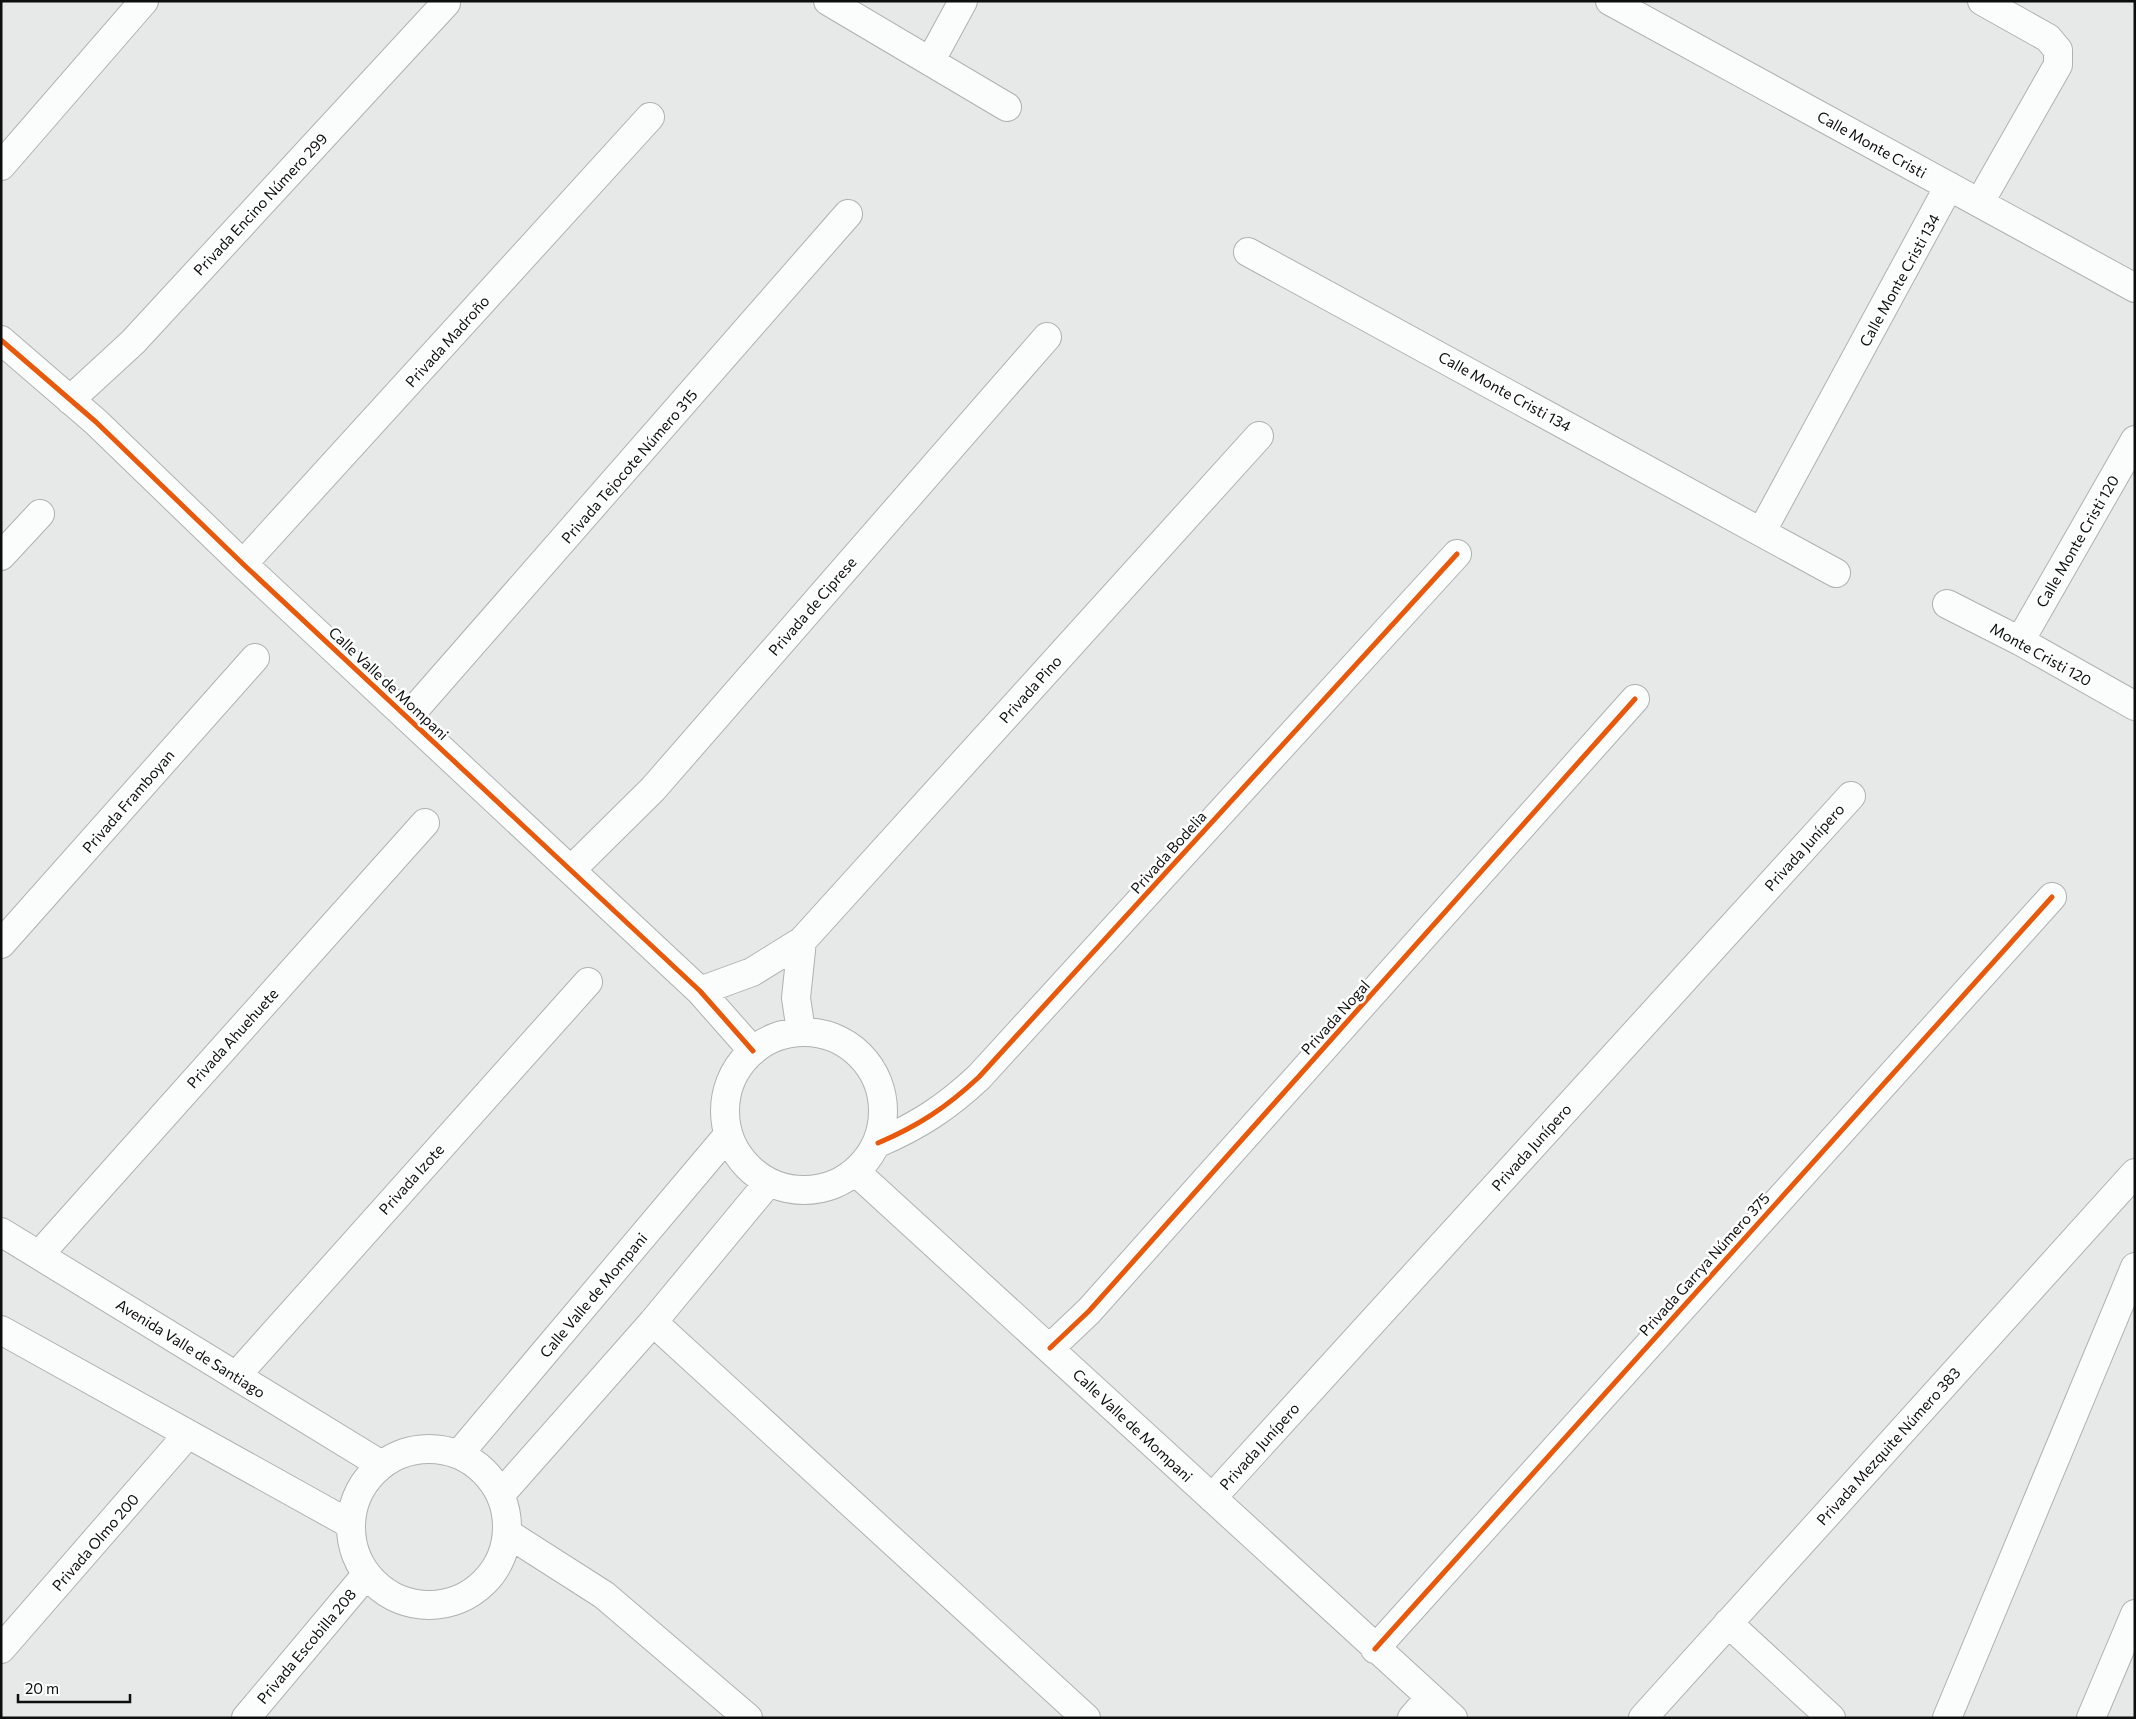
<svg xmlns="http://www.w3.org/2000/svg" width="2136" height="1719" font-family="Commissioner,sans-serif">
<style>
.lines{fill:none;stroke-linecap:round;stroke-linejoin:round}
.minor-casing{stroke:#afb1b0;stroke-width:30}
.minor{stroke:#fbfcfc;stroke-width:28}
.cycleway-casing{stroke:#fff;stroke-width:8}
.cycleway{stroke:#e8590c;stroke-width:5}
.labels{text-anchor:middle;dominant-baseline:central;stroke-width:5;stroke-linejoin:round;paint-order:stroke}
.street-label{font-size:15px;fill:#0d0f0e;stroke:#fff}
</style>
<rect width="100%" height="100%" fill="#e6e9e8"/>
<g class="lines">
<defs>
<path id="minor" d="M 828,1 L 1007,107
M 1610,1 L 2135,288
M 931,60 L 963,1
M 1,166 L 144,1
M 1980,202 L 2058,65 L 2058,50 L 2048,38 L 1982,1
M 1248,252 L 1836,573
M 1,340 L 96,422 L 243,564 L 700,991 L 753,1051
M 70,400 L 133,342 L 446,3
M 1762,531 L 1949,186
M 1,556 L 40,514
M 243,564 L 650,117
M 1947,604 L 2020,641 L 2135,706
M 2020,641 L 2135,440
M 408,717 L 848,214
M 571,870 L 653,789 L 1047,337
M 1,944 L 255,658
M 700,991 L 752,972 L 802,941 L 1259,436
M 801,1031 L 796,998 L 802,941
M725 1111a79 79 0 1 1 158 0a79 79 0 1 1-158 0Z
M 878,1143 C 918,1126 947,1107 979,1077 L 1457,554
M 856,1172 L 1453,1718
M 1,1232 L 380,1464
M 39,1255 L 425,823
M 653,1322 L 1086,1718
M 1,1330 L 350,1524
M 1050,1348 L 1089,1311 L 1635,699
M 236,1376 L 588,982
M351 1527a78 78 0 1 1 156 0a78 78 0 1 1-156 0Z
M 459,1454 L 728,1135
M 501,1494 L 653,1322 L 768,1183
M 1212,1498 L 1851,796
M 507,1533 L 604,1595 L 748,1718
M 1728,1623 L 1831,1718
M 1,1649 L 188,1434
M 1375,1649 L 2052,897
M 246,1718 L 366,1575
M 1412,1718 L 1430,1697
M 1643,1718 L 2135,1173
M 1947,1718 L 2135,1267
M 2091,1718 L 2135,1614"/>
</defs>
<use href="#minor" class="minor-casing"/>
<use href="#minor" class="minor"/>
<defs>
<path id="cycleway" d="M 1,340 L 96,422 L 243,564 L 700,991 L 753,1051
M 878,1143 C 918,1126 947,1107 979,1077 L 1457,554
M 1050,1348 L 1089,1311 L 1635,699
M 1375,1649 L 2052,897"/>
</defs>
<use href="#cycleway" class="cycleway-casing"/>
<use href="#cycleway" class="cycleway"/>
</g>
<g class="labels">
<g class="street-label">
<text transform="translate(1872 144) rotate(29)">Calle Monte Cristi</text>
<text transform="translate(260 204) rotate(-47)">Privada Encino Número 299</text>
<text transform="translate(1899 280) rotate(-61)">Calle Monte Cristi 134</text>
<text transform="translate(447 341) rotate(-48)">Privada Madroño</text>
<text transform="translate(1505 391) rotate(29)">Calle Monte Cristi 134</text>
<text transform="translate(629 466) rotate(-49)">Privada Tejocote Número 315</text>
<text transform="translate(2077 541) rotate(-60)">Calle Monte Cristi 120</text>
<text transform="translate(812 606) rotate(-49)">Privada de Ciprese</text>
<text transform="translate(2041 654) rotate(29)">Monte Cristi 120</text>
<text transform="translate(389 683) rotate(43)">Calle Valle de Mompani</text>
<text transform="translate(1030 689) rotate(-48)">Privada Pino</text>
<text transform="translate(128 801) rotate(-49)">Privada Framboyan</text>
<text transform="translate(1804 847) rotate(-48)">Privada Junípero</text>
<text transform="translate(1168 852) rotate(-48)">Privada Bodelia</text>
<text transform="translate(1335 1017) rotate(-48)">Privada Nogal</text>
<text transform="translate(232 1038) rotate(-48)">Privada Ahuehuete</text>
<text transform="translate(1531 1147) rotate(-48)">Privada Junípero</text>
<text transform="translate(411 1179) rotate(-48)">Privada Izote</text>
<text transform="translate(1704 1264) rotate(-48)">Privada Garrya Número 375</text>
<text transform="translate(593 1295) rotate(-50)">Calle Valle de Mompani</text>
<text transform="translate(191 1348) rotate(32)">Avenida Valle de Santiago</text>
<text transform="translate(1133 1425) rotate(43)">Calle Valle de Mompani</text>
<text transform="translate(1259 1446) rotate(-48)">Privada Junípero</text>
<text transform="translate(1888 1446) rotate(-48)">Privada Mezquite Número 383</text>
<text transform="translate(95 1542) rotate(-49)">Privada Olmo 200</text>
<text transform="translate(306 1646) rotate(-50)">Privada Escobilla 208</text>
</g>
</g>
<rect width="2136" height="1719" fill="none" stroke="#0d0f0e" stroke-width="5"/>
<path d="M18 1694v8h112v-8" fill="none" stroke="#0d0f0e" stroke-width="2.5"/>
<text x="25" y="1694" font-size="15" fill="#0d0f0e" stroke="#ffffff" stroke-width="4" paint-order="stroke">20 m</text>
</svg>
